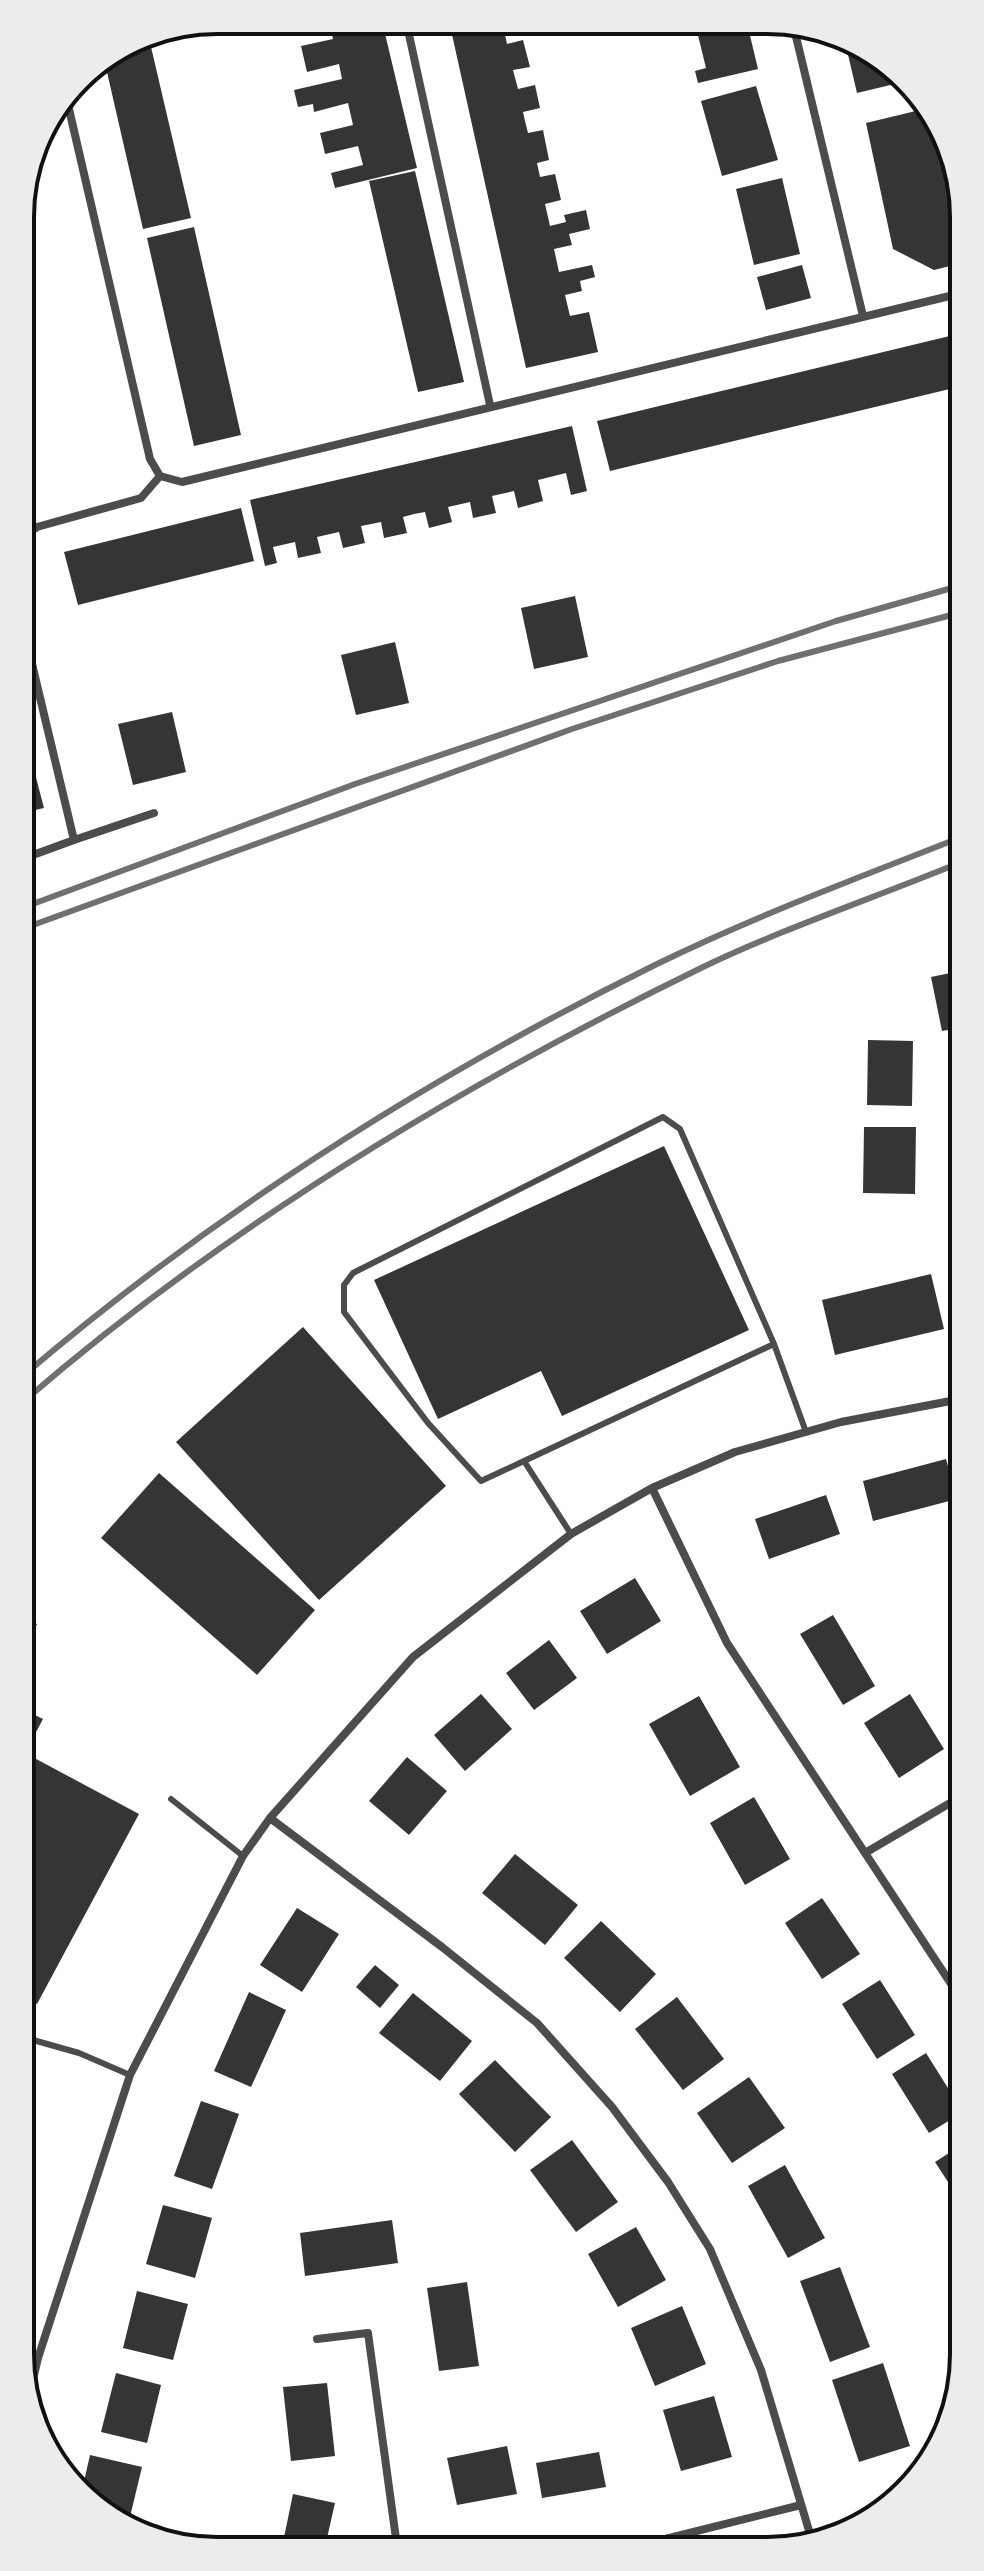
<svg xmlns="http://www.w3.org/2000/svg" width="984" height="2571" font-family="'Work Sans',sans-serif">
<style>
.building{fill:#353535}
.lines{fill:none;stroke-linecap:round;stroke-linejoin:round}
.service{stroke:#4c4c4c;stroke-width:6}
.minor{stroke:#4c4c4c;stroke-width:8}
.rail{stroke:#707070;stroke-width:6}
.rim{fill:none;stroke:#111;stroke-width:4}
</style>
<rect width="100%" height="100%" fill="#fff"/>
<path class="building" d="M 290,20 L 322,21 L 322,22 L 292,29 Z
M 329,21 L 382,21 L 417,168 L 335,188 L 331,173 L 363,165 L 358,146 L 325,154 L 323,145 L 320,133 L 353,125 L 348,103 L 314,112 L 313,104 L 298,107 L 294,90 L 342,79 L 339,64 L 307,72 L 301,46 L 333,39 Z
M 449,21 L 511,22 L 503,25 L 507,44 L 523,40 L 530,67 L 513,70 L 518,89 L 535,85 L 540,108 L 523,112 L 525,121 L 528,133 L 543,130 L 549,160 L 537,163 L 540,177 L 555,174 L 561,200 L 545,204 L 550,226 L 566,222 L 564,215 L 586,210 L 590,229 L 569,234 L 572,245 L 554,249 L 559,272 L 592,265 L 595,277 L 580,281 L 582,291 L 565,295 L 570,316 L 589,312 L 598,352 L 526,368 Z
M 695,23 L 747,23 L 758,69 L 698,83 L 695,71 L 706,68 Z
M 148,34 L 191,218 L 143,229 L 104,59 Z
M 846,46 L 902,75 L 903,82 L 857,93 Z
M 756,86 L 778,160 L 722,176 L 701,101 Z
M 924,109 L 957,167 L 958,264 L 934,270 L 893,249 L 866,123 Z
M 415,171 L 464,382 L 418,392 L 369,181 Z
M 782,178 L 800,254 L 754,265 L 736,189 Z
M 194,227 L 241,435 L 194,446 L 147,238 Z
M 802,265 L 811,298 L 766,310 L 757,277 Z
M 958,334 L 958,387 L 610,471 L 597,421 Z
M 572,426 L 587,491 L 571,495 L 566,473 L 538,480 L 543,501 L 518,508 L 514,491 L 492,496 L 496,513 L 473,518 L 470,502 L 448,507 L 452,522 L 429,528 L 425,512 L 414,514 L 403,517 L 407,533 L 384,538 L 381,522 L 361,526 L 365,543 L 343,548 L 339,532 L 317,537 L 321,553 L 298,558 L 295,542 L 273,547 L 277,563 L 265,566 L 250,500 Z
M 241,508 L 254,561 L 78,605 L 64,552 Z
M 575,596 L 588,657 L 534,669 L 521,608 Z
M 395,642 L 409,703 L 356,715 L 341,655 Z
M 172,712 L 186,772 L 133,785 L 118,724 Z
M 22,724 L 44,808 L 22,813 Z
M 960,971 L 960,1028 L 942,1031 L 931,977 Z
M 868,1040 L 913,1041 L 912,1106 L 867,1105 Z
M 864,1127 L 916,1127 L 915,1194 L 863,1193 Z
M 664,1146 L 749,1330 L 562,1416 L 541,1371 L 438,1419 L 374,1280 Z
M 931,1274 L 944,1329 L 835,1355 L 822,1300 Z
M 303,1327 L 446,1486 L 319,1600 L 176,1442 Z
M 946,1459 L 957,1499 L 873,1521 L 863,1481 Z
M 159,1473 L 315,1610 L 257,1675 L 101,1538 Z
M 826,1495 L 840,1534 L 769,1559 L 755,1519 Z
M 635,1578 L 661,1621 L 607,1654 L 580,1611 Z
M 833,1615 L 875,1686 L 843,1705 L 800,1634 Z
M 24,1618 L 37,1624 L 25,1651 L 24,1626 Z
M 549,1640 L 577,1678 L 534,1710 L 506,1673 Z
M 481,1694 L 512,1729 L 465,1771 L 434,1735 Z
M 910,1694 L 944,1749 L 899,1778 L 864,1723 Z
M 699,1696 L 740,1767 L 690,1796 L 649,1724 Z
M 25,1710 L 43,1719 L 25,1753 L 139,1814 L 37,2004 L 25,1998 Z
M 407,1757 L 447,1791 L 409,1835 L 369,1801 Z
M 754,1797 L 790,1859 L 745,1885 L 710,1823 Z
M 962,1853 L 962,1875 L 953,1857 Z
M 515,1854 L 578,1905 L 545,1945 L 482,1893 Z
M 822,1898 L 860,1954 L 822,1979 L 785,1923 Z
M 297,1908 L 339,1934 L 302,1992 L 260,1965 Z
M 601,1921 L 656,1974 L 620,2012 L 564,1958 Z
M 375,1965 L 399,1985 L 380,2008 L 356,1987 Z
M 880,1980 L 915,2035 L 877,2059 L 842,2004 Z
M 249,1992 L 286,2010 L 251,2087 L 214,2071 Z
M 413,1993 L 472,2041 L 440,2081 L 379,2033 Z
M 677,1997 L 724,2059 L 683,2090 L 635,2029 Z
M 926,2053 L 963,2112 L 929,2133 L 892,2074 Z
M 495,2060 L 551,2117 L 515,2152 L 459,2094 Z
M 749,2077 L 785,2128 L 732,2163 L 697,2113 Z
M 201,2101 L 239,2114 L 212,2189 L 174,2176 Z
M 572,2140 L 618,2202 L 576,2232 L 530,2170 Z
M 963,2144 L 963,2205 L 935,2162 Z
M 785,2165 L 825,2238 L 788,2258 L 748,2186 Z
M 163,2205 L 212,2218 L 195,2278 L 146,2264 Z
M 392,2220 L 398,2263 L 305,2276 L 300,2233 Z
M 636,2227 L 666,2280 L 618,2307 L 588,2254 Z
M 840,2267 L 870,2347 L 830,2362 L 800,2281 Z
M 467,2282 L 479,2366 L 439,2371 L 427,2288 Z
M 137,2291 L 188,2304 L 173,2360 L 123,2348 Z
M 682,2306 L 706,2364 L 655,2386 L 631,2328 Z
M 883,2363 L 910,2446 L 859,2462 L 832,2380 Z
M 116,2373 L 161,2385 L 147,2443 L 101,2432 Z
M 327,2383 L 335,2456 L 291,2461 L 283,2387 Z
M 714,2396 L 732,2457 L 681,2471 L 663,2410 Z
M 507,2446 L 517,2494 L 457,2505 L 447,2458 Z
M 599,2452 L 606,2487 L 542,2498 L 536,2463 Z
M 90,2455 L 142,2467 L 129,2521 L 81,2495 Z
M 293,2494 L 335,2503 L 325,2547 L 282,2547 Z"/>
<g class="lines">
<path class="service" d="M 524,1461 L 774,1344
M 571,1534 L 524,1461 L 481,1481 L 428,1423 L 344,1312 L 344,1285 L 353,1273 L 663,1117 L 680,1129 L 774,1344 L 806,1432
M 171,1799 L 243,1856
M 26,2038 L 79,2053 L 130,2075"/>
<path class="minor" d="M 406,21 L 490,405
M 793,24 L 863,316
M 66,96 L 150,459 L 160,476
M 21,539 L 37,527 L 141,498 L 160,476 L 182,482 L 958,294
M 22,622 L 74,840 L 22,859
M 74,840 L 154,813
M 960,1091 L 955,1116 L 960,1138
M 652,1488 L 727,1643 L 963,2002
M 270,1818 L 442,1947 L 537,2023 L 612,2107 L 668,2182 L 710,2249 L 761,2370 L 813,2544
M 865,1853 L 962,1796
M 317,2339 L 368,2333 L 397,2546
M 27,2405 L 38,2358 L 130,2075 L 243,1856 L 270,1818 L 413,1657 L 571,1534 L 652,1488 L 735,1452 L 841,1422 L 961,1399
M 641,2545 L 801,2505"/>
<path class="rail" d="M 22,908 L 355,784 L 836,621 L 959,586
M 22,929 L 572,729 L 778,661 L 959,613
M 24,1375 C 215,1212 432,1075 657,964 C 755,916 858,878 959,838
M 24,1401 C 226,1226 461,1085 701,968 C 784,928 874,898 959,863"/>
</g>
<path d="M0 0H984V2571H0ZM217 34H767A183 183 0 0 1 950 217V2354A183 183 0 0 1 767 2537H217A183 183 0 0 1 34 2354V217A183 183 0 0 1 217 34Z" fill="#ececec" fill-rule="evenodd"/>
<path class="rim" d="M217 34H767A183 183 0 0 1 950 217V2354A183 183 0 0 1 767 2537H217A183 183 0 0 1 34 2354V217A183 183 0 0 1 217 34Z"/>
</svg>
